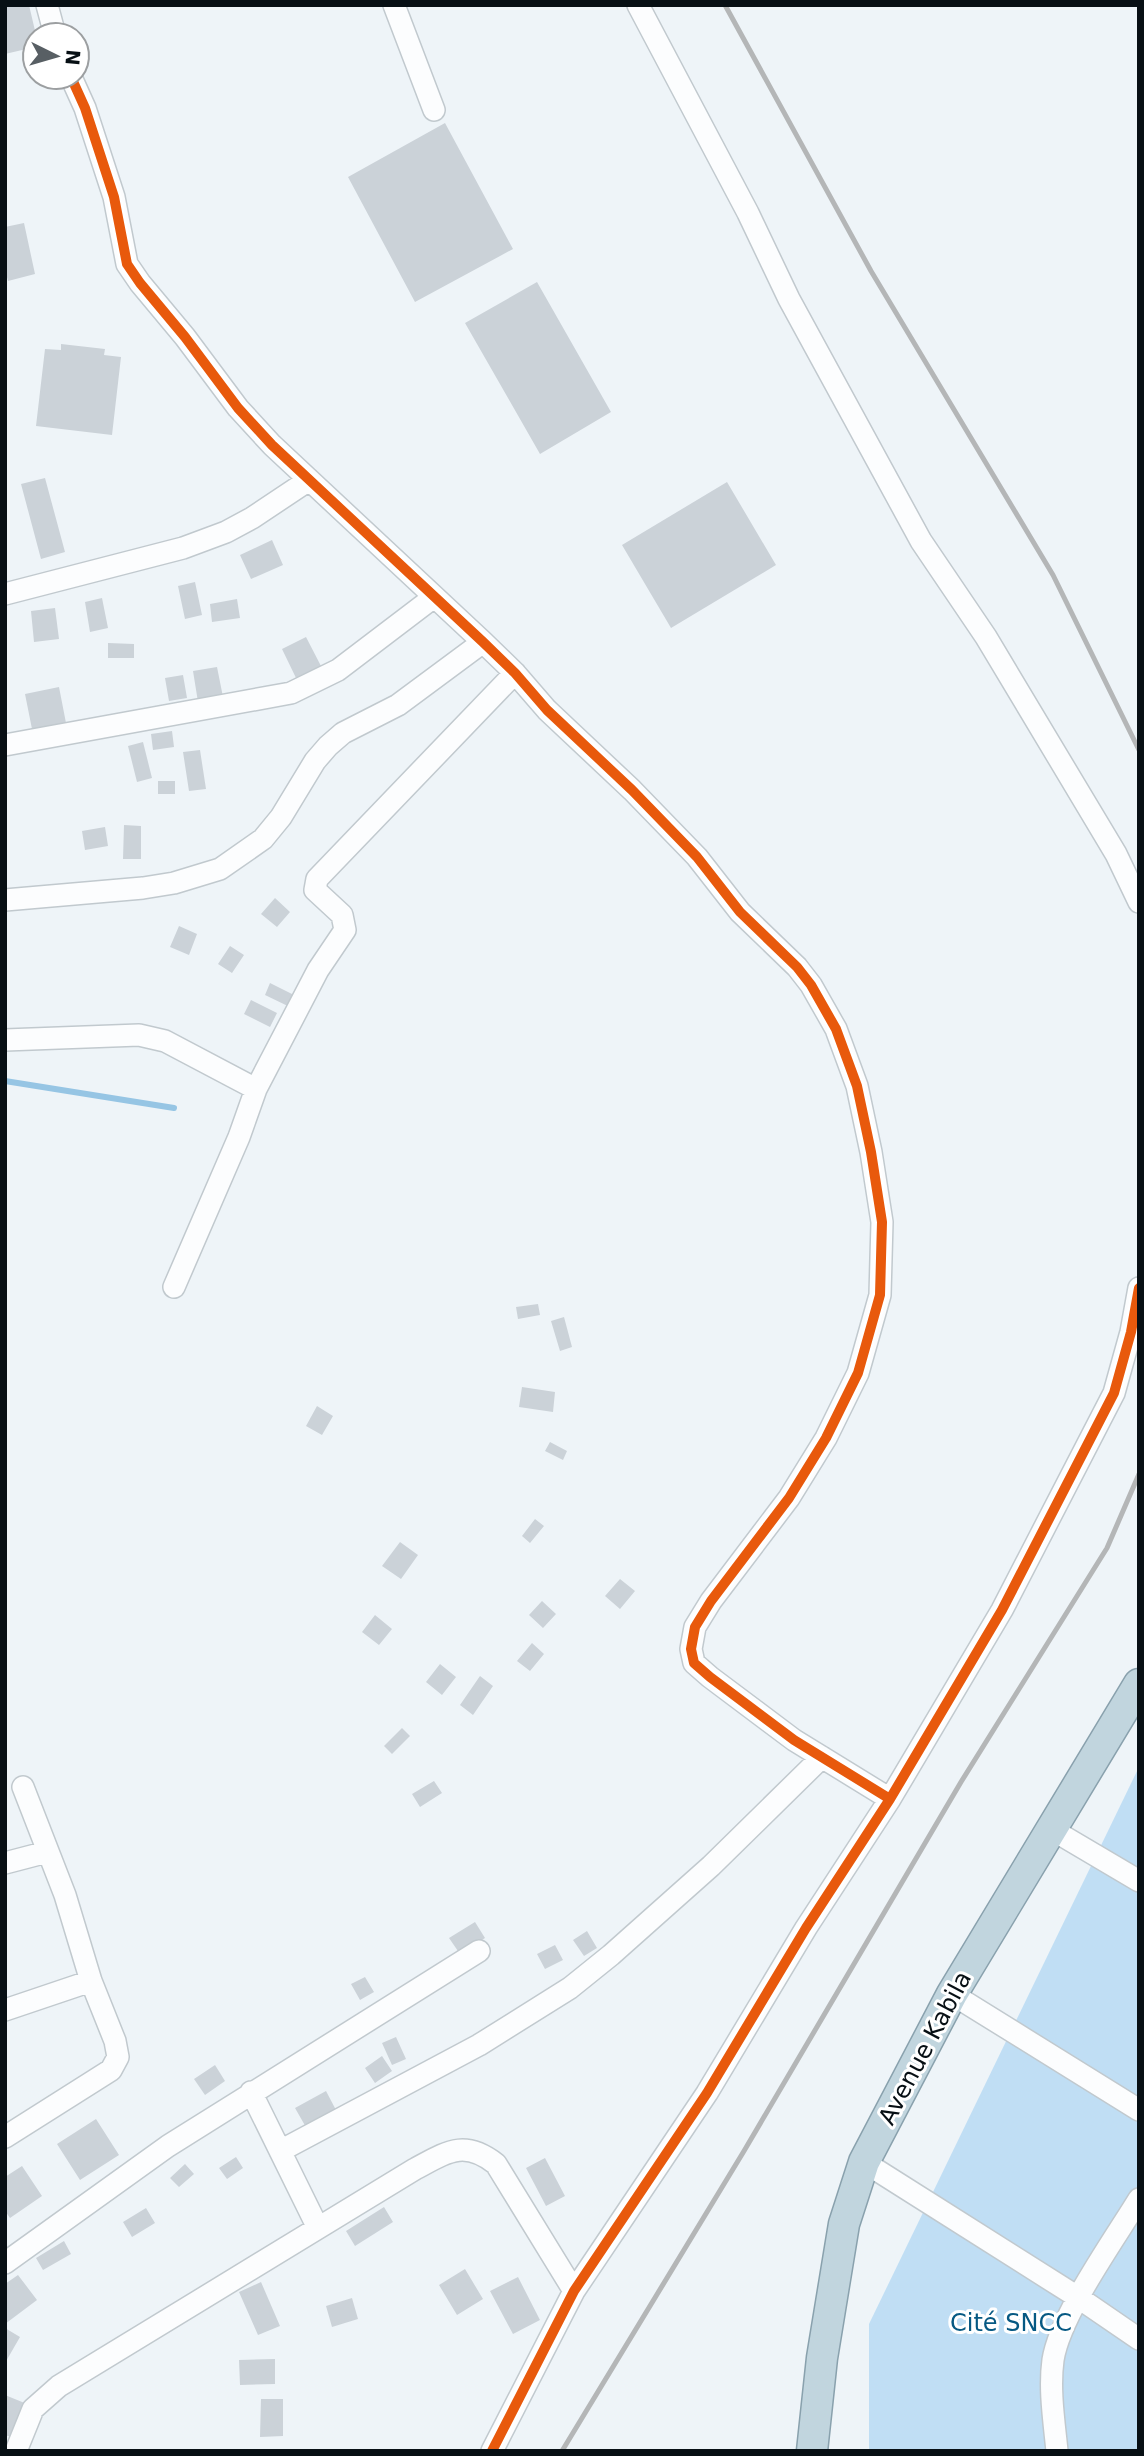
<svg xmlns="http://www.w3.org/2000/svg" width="1144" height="2456" font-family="'DejaVu Sans',sans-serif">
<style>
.green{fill:#c0def4}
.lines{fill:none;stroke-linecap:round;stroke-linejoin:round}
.stream{stroke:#96c5e4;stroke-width:6}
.building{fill:#cbd2d8}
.minor-casing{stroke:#c1c9ce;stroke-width:24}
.highway-casing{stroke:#89a1ad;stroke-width:33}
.minor{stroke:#fcfdfe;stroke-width:21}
.highway{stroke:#c1d5de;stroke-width:30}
.rail{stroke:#b4b6b7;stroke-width:5}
.cycleway-casing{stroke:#fff;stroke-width:15}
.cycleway{stroke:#e8590c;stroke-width:10}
.labels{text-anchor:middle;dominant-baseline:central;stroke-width:6;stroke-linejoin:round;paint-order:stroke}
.street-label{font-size:24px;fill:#070f14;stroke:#fff}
.park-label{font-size:24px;fill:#065983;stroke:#fff}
</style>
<rect width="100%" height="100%" fill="#eef4f8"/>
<path class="green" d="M 1139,1767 L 1139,2451 L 869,2451 L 869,2324 Z"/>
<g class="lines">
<path class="stream" d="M 5,1081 L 174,1108"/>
</g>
<path class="building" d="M 5,5 L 29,5 L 36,35 L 35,47 L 5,54 Z
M 445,123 L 513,249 L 415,302 L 348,177 Z
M 24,223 L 35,274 L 8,281 L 5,269 L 5,227 Z
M 537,282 L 611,412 L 540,454 L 465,323 Z
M 61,344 L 105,349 L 104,355 L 121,357 L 112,435 L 36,426 L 45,349 L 61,350 Z
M 45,478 L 65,552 L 41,559 L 21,484 Z
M 727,482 L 776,565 L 671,628 L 622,545 Z
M 272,540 L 283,565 L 251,579 L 240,555 Z
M 195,582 L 202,615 L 185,619 L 178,586 Z
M 102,598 L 108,628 L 90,632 L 85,602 Z
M 237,599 L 240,618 L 212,622 L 210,604 Z
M 55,608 L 59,639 L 34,642 L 31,611 Z
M 306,637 L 322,668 L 297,680 L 282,649 Z
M 108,643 L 134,644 L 134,658 L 108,658 Z
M 217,667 L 223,697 L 198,702 L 193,671 Z
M 183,675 L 187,698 L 169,701 L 165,678 Z
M 59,687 L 66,723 L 32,729 L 25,694 Z
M 172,731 L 174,747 L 153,750 L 151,734 Z
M 143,742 L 152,778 L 137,782 L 128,746 Z
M 200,750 L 206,789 L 189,791 L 183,752 Z
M 158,781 L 175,781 L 175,794 L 158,794 Z
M 124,825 L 141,826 L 141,859 L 123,859 Z
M 105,827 L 108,846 L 85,850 L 82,831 Z
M 275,898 L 290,912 L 277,927 L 261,914 Z
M 179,926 L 197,934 L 189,955 L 170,947 Z
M 230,946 L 244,955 L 232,973 L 218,964 Z
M 270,983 L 300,998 L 294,1009 L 265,995 Z
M 251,1000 L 277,1013 L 270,1027 L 244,1014 Z
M 538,1304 L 540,1315 L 518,1319 L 516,1307 Z
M 564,1317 L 572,1347 L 560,1351 L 551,1321 Z
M 522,1387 L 555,1392 L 553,1412 L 519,1407 Z
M 317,1406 L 333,1416 L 322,1435 L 306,1426 Z
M 550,1442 L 567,1451 L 563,1460 L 545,1451 Z
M 535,1519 L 544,1526 L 530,1543 L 522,1536 Z
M 400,1542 L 418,1555 L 401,1579 L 382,1566 Z
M 620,1579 L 635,1591 L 620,1609 L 605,1596 Z
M 542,1601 L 556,1614 L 543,1628 L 529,1615 Z
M 375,1615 L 392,1629 L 379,1645 L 362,1632 Z
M 532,1643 L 544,1654 L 530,1671 L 517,1661 Z
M 440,1664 L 456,1677 L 442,1695 L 426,1682 Z
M 480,1676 L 493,1686 L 473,1715 L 460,1705 Z
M 402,1728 L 410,1736 L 392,1754 L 384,1746 Z
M 434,1781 L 442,1793 L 420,1807 L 412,1794 Z
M 475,1922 L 485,1938 L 460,1954 L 449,1938 Z
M 587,1931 L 597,1948 L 584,1956 L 573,1940 Z
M 555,1945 L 563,1960 L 545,1969 L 537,1954 Z
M 365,1977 L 374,1992 L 360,2000 L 351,1984 Z
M 396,2037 L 406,2059 L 392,2065 L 382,2043 Z
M 382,2056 L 392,2071 L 375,2083 L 365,2068 Z
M 215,2065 L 225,2081 L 205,2095 L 194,2079 Z
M 326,2091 L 337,2112 L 307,2129 L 295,2108 Z
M 96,2119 L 119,2155 L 80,2180 L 57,2144 Z
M 236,2157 L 243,2168 L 227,2179 L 219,2168 Z
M 545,2158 L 565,2196 L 546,2206 L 526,2168 Z
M 185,2164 L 194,2174 L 179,2187 L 170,2178 Z
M 22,2166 L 42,2196 L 10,2218 L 5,2211 L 5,2177 Z
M 384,2207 L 393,2222 L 355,2246 L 346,2231 Z
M 146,2208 L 155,2223 L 132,2237 L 123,2222 Z
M 64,2241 L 71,2254 L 43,2270 L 36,2258 Z
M 465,2269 L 483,2299 L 457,2315 L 439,2285 Z
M 18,2275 L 37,2300 L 5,2324 L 5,2284 Z
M 518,2277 L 540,2320 L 513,2334 L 490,2291 Z
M 261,2282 L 280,2326 L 258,2335 L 239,2292 Z
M 352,2298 L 358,2319 L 332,2327 L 326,2306 Z
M 5,2328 L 20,2337 L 5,2363 Z
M 275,2359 L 275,2384 L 240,2385 L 239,2360 Z
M 5,2395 L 27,2404 L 14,2438 L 5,2435 Z
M 261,2399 L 283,2399 L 283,2436 L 260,2437 Z"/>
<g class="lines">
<defs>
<path id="minor" d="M 47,5 L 55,35
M 394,5 L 434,110
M 638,5 L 748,213 L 789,299 L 921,541 L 986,637 L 1116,854 L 1139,902
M 71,77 L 85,108 L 114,197 L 127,264 L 140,283 L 185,337 L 238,408 L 272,445 L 483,642 L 515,673 L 547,710 L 632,790 L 697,857 L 740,912 L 797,967 L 811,985 L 836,1029 L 857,1086 L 871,1152 L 882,1222 L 880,1295 L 858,1373 L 826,1438 L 789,1498 L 711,1601 L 695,1627 L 691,1649 L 694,1663 L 710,1677 L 794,1740 L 890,1799
M 5,594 L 183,548 L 226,532 L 252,518 L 309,480
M 5,745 L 291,693 L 338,670 L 434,597
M 5,900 L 143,888 L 174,883 L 220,869 L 263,839 L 281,817 L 315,761 L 328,746 L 343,733 L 398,705 L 483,642
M 5,1040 L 139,1035 L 165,1041 L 256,1089
M 174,1287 L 239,1137 L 256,1089 L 318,970 L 345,930 L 342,915 L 315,890 L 317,879 L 515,673
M 1051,1829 L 1139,1881
M 5,1863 L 47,1852
M 952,1994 L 1139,2110
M 5,2010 L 91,1981
M 251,2092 L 318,2228
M 5,2137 L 111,2070 L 118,2057 L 115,2041 L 91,1981 L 65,1895 L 23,1787
M 280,2151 L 479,2045 L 570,1988 L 611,1955 L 711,1866 L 822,1757
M 864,2162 L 1079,2298 L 1139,2339
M 5,2263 L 168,2146 L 479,1951
M 16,2451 L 33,2409 L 59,2386 L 415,2169 C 447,2152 464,2139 496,2164 L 574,2291
M 492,2451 L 574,2291 L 707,2093 L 806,1928 L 890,1799 L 1002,1610 L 1114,1393 L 1131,1332 L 1139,1288
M 1057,2451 C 1054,2421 1049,2389 1053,2360 C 1060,2315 1114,2240 1139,2199"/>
<path id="highway" d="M 812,2451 L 822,2358 L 844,2224 L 864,2162 L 952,1994 L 1139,1684"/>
</defs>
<use href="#minor" class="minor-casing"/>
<use href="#highway" class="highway-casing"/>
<use href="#minor" class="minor"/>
<use href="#highway" class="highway"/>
<path class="rail" d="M 725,5 L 871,271 L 1053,575 L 1139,750
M 562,2451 L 744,2151 L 961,1782 L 1107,1548 L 1139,1474"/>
<defs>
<path id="cycleway" d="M 71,77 L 85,108 L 114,197 L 127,264 L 140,283 L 185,337 L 238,408 L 272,445 L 483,642 L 515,673 L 547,710 L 632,790 L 697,857 L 740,912 L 797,967 L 811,985 L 836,1029 L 857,1086 L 871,1152 L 882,1222 L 880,1295 L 858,1373 L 826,1438 L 789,1498 L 711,1601 L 695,1627 L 691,1649 L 694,1663 L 710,1677 L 794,1740 L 890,1799
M 492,2451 L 574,2291 L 707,2093 L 806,1928 L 890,1799 L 1002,1610 L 1114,1393 L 1131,1332 L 1139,1288"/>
</defs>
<use href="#cycleway" class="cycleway-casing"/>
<use href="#cycleway" class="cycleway"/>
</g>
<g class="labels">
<g class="street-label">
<text transform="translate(925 2048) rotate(-62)">Avenue Kabila</text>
</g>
<g class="park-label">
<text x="1011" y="2323">Cité SNCC</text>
</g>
</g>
<rect width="1144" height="2456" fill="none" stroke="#070f14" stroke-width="14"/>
<g transform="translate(56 56) rotate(95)"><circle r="33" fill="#ffffff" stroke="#9c9fa1" stroke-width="2"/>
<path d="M0-5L12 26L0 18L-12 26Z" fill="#585f64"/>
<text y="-10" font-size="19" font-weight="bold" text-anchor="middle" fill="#070f14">N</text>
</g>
</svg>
